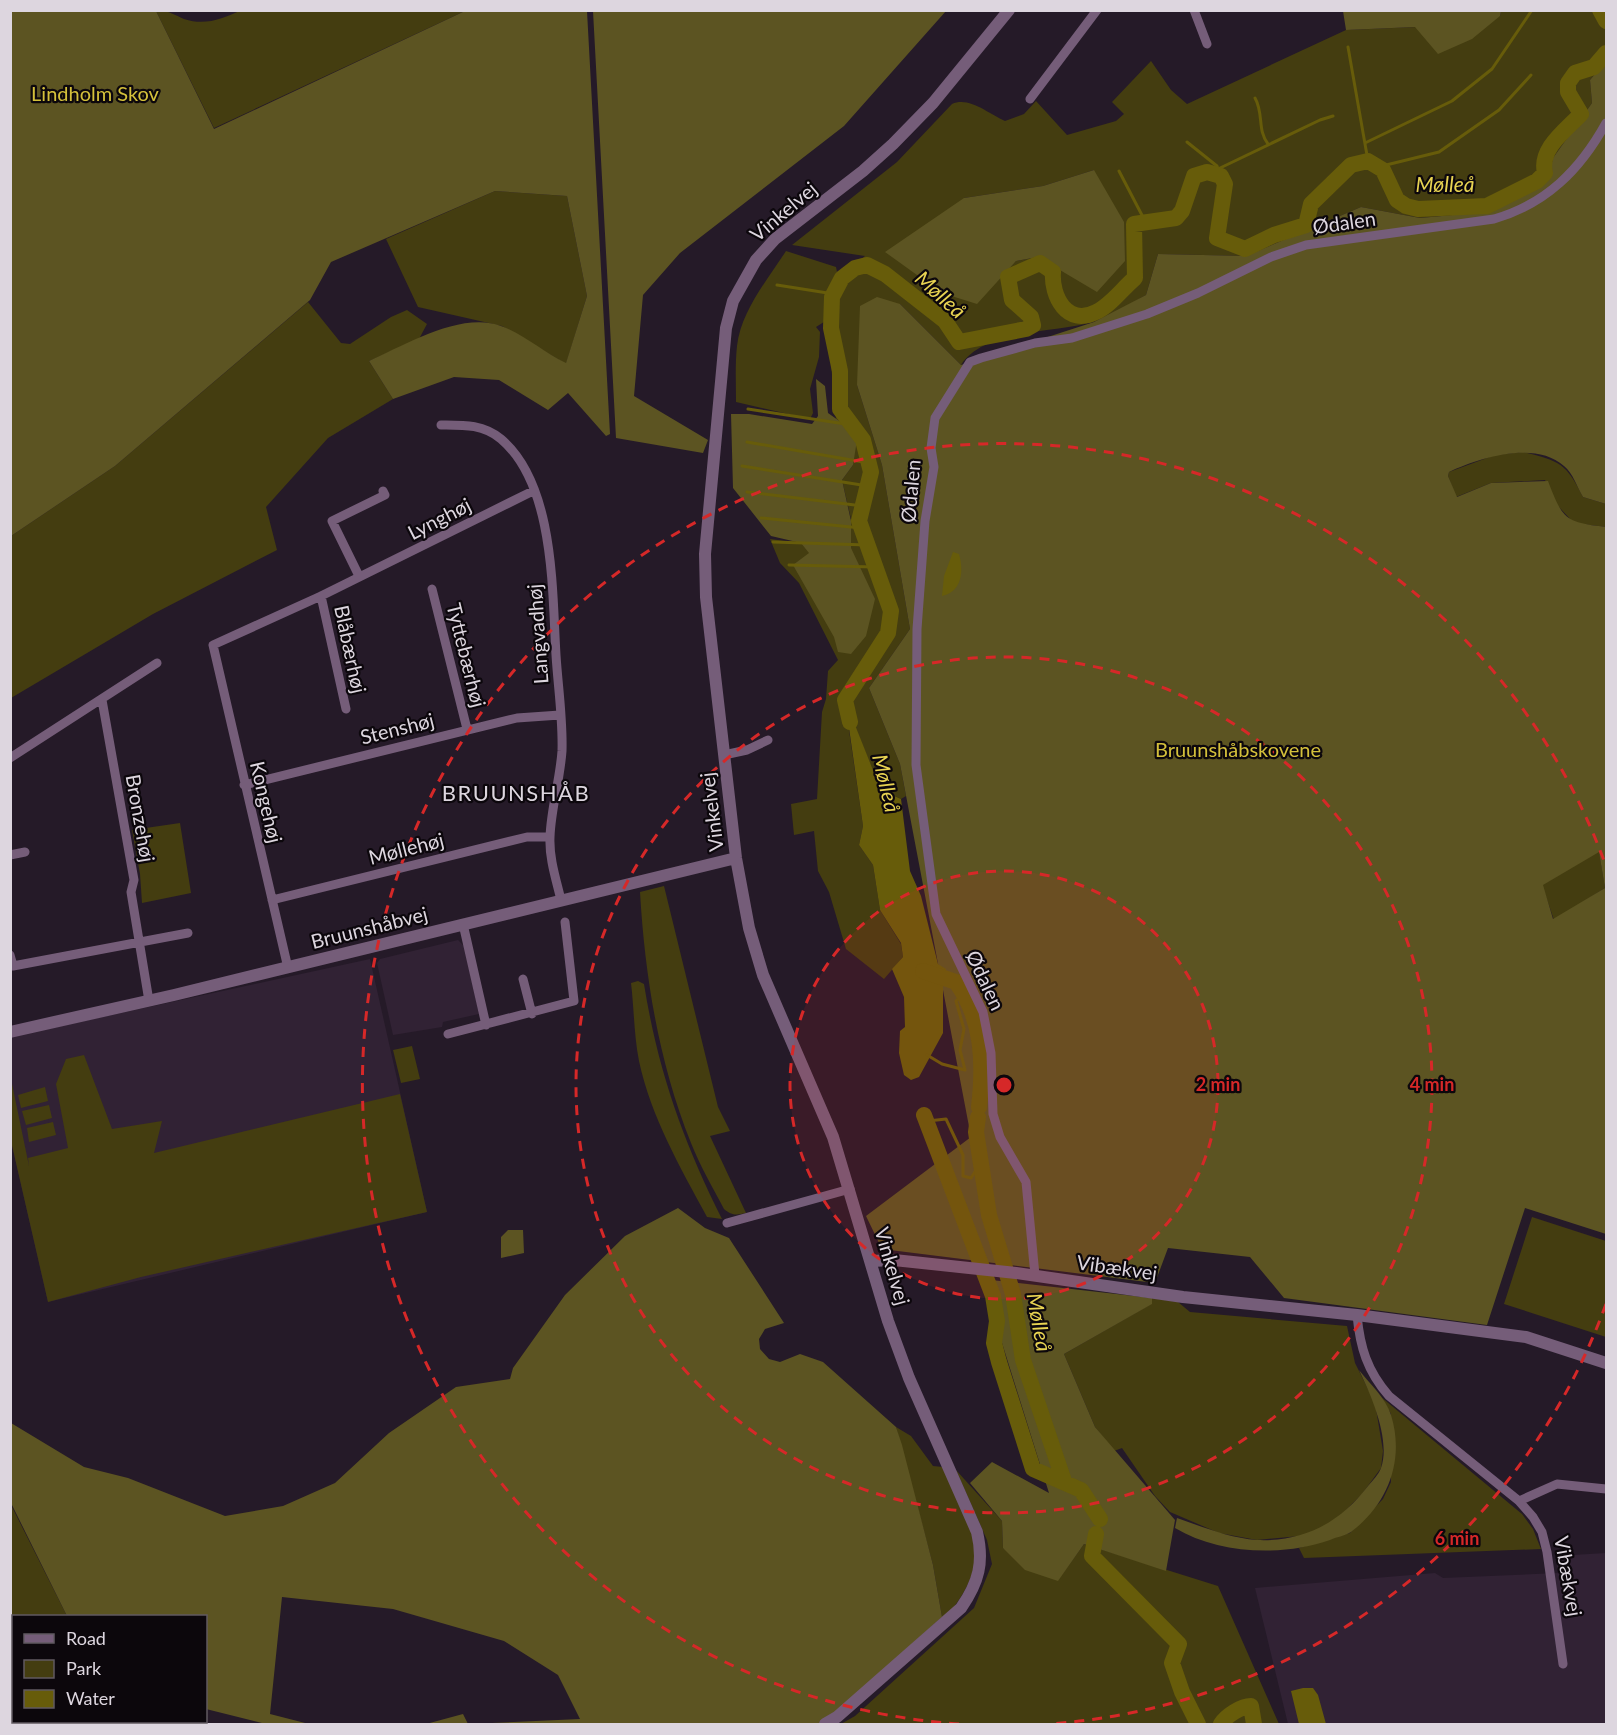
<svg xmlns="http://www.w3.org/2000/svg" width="1617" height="1735" font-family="Lato,sans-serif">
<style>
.built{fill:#312234}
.green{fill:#443d10;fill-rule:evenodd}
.forest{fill:#5c5422;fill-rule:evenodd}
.water{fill:#675c0a}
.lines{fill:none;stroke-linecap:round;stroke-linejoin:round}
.stream{stroke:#675c0a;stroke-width:3}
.river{stroke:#675c0a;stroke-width:16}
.minor{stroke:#755d79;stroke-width:9}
.tertiary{stroke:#755d79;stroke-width:12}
.ring{fill:none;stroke:#d62828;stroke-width:3;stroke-dasharray:10 8}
.labels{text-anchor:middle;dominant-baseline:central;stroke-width:4.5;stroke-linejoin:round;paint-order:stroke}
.park-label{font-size:20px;fill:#d4c03b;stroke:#0c070c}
.street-label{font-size:20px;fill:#ddd6df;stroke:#0c070c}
.water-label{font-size:21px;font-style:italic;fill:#e8d352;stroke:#0c070c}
.quarter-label{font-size:22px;letter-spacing:1.5px;fill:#ddd6df;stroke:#0c070c}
.centre{fill:#d62828;stroke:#0c070c;stroke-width:3}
.ring-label{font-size:18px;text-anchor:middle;font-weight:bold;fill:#d62828;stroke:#0c070c;stroke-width:4.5;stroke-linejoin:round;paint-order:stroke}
</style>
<rect width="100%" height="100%" fill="#251a28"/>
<path class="built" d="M 458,940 L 464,946 L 479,1014 L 443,1022 L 442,1027 L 393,1035 L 377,963 L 380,959 Z
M 370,959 L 427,1212 L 48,1302 L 11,1141 L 10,1037 Z
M 1606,1553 L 1606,1724 L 1288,1724 L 1255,1588 L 1435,1573 L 1443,1578 L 1558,1573 L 1556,1556 Z"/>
<path class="green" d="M 242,10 L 465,10 L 465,11 L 214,128 L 156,11 C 168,10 174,15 184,19 C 205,26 222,19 242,10 Z
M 1501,11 L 1606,11 L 1606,61 L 1590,80 L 1592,103 L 1553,158 L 1549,176 L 1523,194 L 1485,212 L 1420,218 L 1361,207 L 1246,256 L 1158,254 L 1146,295 C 1130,304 1111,316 1093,322 C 1055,333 984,329 961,365 L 900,304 L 857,385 L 882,465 L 910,629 L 869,688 L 900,764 L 906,796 L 901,799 L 881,790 L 845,703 L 863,826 L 859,845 L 873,865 L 880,910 L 901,944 L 903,957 L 884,979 L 846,949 L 829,892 L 818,871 L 814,831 L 794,835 L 791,804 L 817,799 L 822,712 L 826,699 L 828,671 L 838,660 L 799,583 L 780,563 L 770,539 L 801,543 L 851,519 L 842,480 L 853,465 L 845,425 L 836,419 L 827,320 L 816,327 L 820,332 L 819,357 L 810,389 L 813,413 L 810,419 L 736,402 C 736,384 735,364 737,346 C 741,311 768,279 786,251 L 836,267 L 837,272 L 828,291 L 828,311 C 833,275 840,277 865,256 L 792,245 L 897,162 L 952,104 C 969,96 989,114 1005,121 L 1024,114 L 1036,101 L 1067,135 L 1116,121 L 1124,114 L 1112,102 L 1151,61 L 1171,90 L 1187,104 L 1346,30 L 1416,27 L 1500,16 ZM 1094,170 L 1051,266 L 1038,257 L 1016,261 L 1005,271 L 964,198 L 1043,186 Z
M 495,191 L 567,196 L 587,296 L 566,364 L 502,326 L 418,307 L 386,239 Z
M 308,302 L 341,343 L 350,344 L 391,317 L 407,310 L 427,324 L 419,339 L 369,361 L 393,399 L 328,438 L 266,507 L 277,550 L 153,614 L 11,698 L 11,536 L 115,466 Z
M 1523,452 C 1560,461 1566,463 1583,497 L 1606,504 L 1606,527 L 1574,523 L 1557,505 L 1545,480 L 1491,483 L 1456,497 L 1448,476 L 1449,472 L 1495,455 Z
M 180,823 L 191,893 L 142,903 L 140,874 L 132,830 Z
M 1599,851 L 1605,888 L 1554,920 L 1542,885 Z
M 664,886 L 718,1107 L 730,1131 L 710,1136 L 746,1213 C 737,1215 732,1216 724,1209 C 713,1188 700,1166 691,1143 C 659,1063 645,978 640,892 Z
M 638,981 L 644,984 C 658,1071 683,1141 722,1219 L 707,1217 C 680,1167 651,1117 639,1061 C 634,1036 634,1008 631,983 Z
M 412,1046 L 420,1079 L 401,1083 L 393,1050 Z
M 84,1055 L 112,1129 L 162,1121 L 154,1153 L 400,1094 L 427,1212 L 141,1277 L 48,1302 L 11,1141 L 11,1079 L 29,1166 L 28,1158 L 68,1148 L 56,1084 L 66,1059 Z
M 45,1087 L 48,1101 L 21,1108 L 18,1095 Z
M 49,1105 L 52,1118 L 26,1125 L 22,1111 Z
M 53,1122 L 56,1135 L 29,1142 L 27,1128 Z
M 1532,1217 L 1606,1241 L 1606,1337 L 1504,1304 Z
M 1152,1298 L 1178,1302 L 1190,1312 L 1347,1326 L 1355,1363 L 1375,1403 L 1383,1451 L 1381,1468 L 1362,1494 L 1337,1519 L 1320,1529 L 1300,1536 L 1257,1540 L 1219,1533 L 1170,1512 L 1155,1496 L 1122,1448 L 1114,1451 L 1095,1427 L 1064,1354 L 1151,1304 Z
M 1381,1397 L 1522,1514 L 1533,1529 L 1541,1549 L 1304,1558 L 1299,1548 L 1350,1533 L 1383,1499 L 1391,1482 L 1391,1414 Z
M 896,1427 L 911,1436 L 933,1466 L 943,1467 C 972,1530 997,1556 946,1617 L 942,1617 L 933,1565 Z
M 956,1470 L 1002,1521 L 1003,1548 L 1058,1580 L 1084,1544 L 1218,1586 L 1279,1724 L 841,1724 L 855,1716 L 974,1608 L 992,1564 L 987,1540 Z
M 10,1503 L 67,1616 L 14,1616 L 14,1722 L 103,1722 L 101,1724 L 11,1724 Z"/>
<path class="forest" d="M 11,10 L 156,11 L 214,129 L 465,11 L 587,11 L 610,434 L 606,436 L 568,393 L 548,410 L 499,380 L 454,377 L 393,399 L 369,361 C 405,345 461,311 501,326 C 524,334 544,353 566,363 L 587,296 L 567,196 L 495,191 L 331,262 L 310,300 L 115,466 L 11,536 Z
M 593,11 L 946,11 L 844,126 L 680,253 L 643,295 L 634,396 L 708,440 L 703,453 L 616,438 Z
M 1343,11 L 1343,10 L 1501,11 L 1500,16 L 1472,39 L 1438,54 L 1415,27 L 1346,30 Z
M 1606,61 L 1606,504 L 1583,497 C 1577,487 1573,473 1564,466 C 1535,440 1479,458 1449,472 L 1448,476 L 1457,497 L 1491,483 L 1548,481 C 1563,520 1565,522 1606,527 L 1606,1234 L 1525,1208 L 1487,1325 L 1284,1298 L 1250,1257 L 1168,1248 L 1155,1283 L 882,1249 L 866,1216 L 971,1137 L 900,764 L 869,688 L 910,629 L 882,465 L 857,385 L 860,306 L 877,297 L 900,304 L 961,365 L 1094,322 L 1146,295 L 1158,254 L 1246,256 L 1361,207 L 1420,218 L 1485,212 L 1523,194 L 1549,176 L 1553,158 L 1592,103 L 1590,80 ZM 1599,852 L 1605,888 L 1553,919 L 1543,885 Z
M 1094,170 L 1124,222 L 1125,261 L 1097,292 L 1038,257 L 1016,261 L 977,304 L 942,293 L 885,252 L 964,198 L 1043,186 Z
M 816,379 L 825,386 L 828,413 L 845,425 L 857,440 L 853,465 L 842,480 L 851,521 L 851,548 L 875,599 L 866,636 L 851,654 L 838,652 L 834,637 L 793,565 L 809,553 L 801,543 L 771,536 L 733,488 L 731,414 L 749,414 L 812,424 L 818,416 Z
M 678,1208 L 705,1228 L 729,1238 L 784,1323 L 765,1329 L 759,1339 L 760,1349 L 769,1359 L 780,1362 L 800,1354 L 823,1362 L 896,1427 L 902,1445 L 933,1565 L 942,1617 L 823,1724 L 426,1724 L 463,1714 L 468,1724 L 580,1719 L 558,1675 L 504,1641 L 393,1609 L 282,1597 L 270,1714 L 309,1724 L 266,1724 L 206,1709 L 206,1616 L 67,1616 L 11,1503 L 11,1423 L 84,1467 L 128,1478 L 225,1516 L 283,1506 L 335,1483 L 389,1433 L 456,1387 L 510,1379 L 513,1368 L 565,1295 L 625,1236 Z
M 508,1230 L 523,1230 L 524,1253 L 501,1258 L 501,1237 Z
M 982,1279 L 1152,1298 L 1152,1304 L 1064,1354 L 1095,1427 L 1175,1520 L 1166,1571 L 1084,1544 L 1058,1581 L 1025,1570 L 1003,1548 L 1002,1521 L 970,1483 L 992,1462 L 1049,1493 Z
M 1359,1370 C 1369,1383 1386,1398 1391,1415 C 1405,1460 1388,1504 1351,1532 C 1345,1536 1336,1537 1330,1540 C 1282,1557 1218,1554 1175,1528 L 1177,1518 C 1203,1527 1229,1538 1257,1540 C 1303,1542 1340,1523 1368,1486 C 1372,1481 1379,1474 1381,1468 C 1391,1440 1371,1395 1359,1370 Z"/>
<path class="water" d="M 953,552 L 959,554 C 964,571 962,592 942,596 L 944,576 Z
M 845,700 L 881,790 L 901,799 L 910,871 L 921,896 L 938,964 L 946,969 L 943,977 L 943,1033 L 919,1077 L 911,1080 L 904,1075 L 899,1053 L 900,1031 L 905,1027 L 904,997 L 892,969 L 903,957 L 901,943 L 880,910 L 873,865 L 859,845 L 863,826 Z
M 1303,1688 L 1313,1688 L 1318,1695 L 1326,1724 L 1299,1724 L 1291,1691 Z"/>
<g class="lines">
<path class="stream" d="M 1348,47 L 1368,161
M 1255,98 C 1264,114 1257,130 1268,144
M 1187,142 L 1217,166 L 1221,176
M 1365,143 L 1452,101 L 1492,69 L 1532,10
M 1378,167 L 1439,152 L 1499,110 L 1531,75
M 1218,169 L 1320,120 L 1333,116
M 1119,171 L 1145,221
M 777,285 L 834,294
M 748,409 L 852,425
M 747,442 L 869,463
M 742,466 L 868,486
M 747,492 L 863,506
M 761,518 L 861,528
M 773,542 L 867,545
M 789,565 L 875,567
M 927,1055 L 942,1064 L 965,1070 L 960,1050 L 964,1029 L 956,1001 L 964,993
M 928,1121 L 946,1119 L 963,1155 L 963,1176 L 971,1178 L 978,1167 L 983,1166"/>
<path class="river" d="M 1600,10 L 1606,21
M 850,722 L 845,700 L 888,633 L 891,611 L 859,521 L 871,472 L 863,440 L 840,409 L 840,371 L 831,328 L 832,297 L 842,278 L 855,268 L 867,265 L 885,274 L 945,321 L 959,342 L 1026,329 L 1033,325 L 1031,317 L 1012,300 L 1008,277 L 1040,263 L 1053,272 C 1051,296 1067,327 1096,312 C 1110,306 1123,288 1135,278 L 1134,224 L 1176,218 L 1182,211 L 1194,176 L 1207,172 L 1221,176 L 1225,184 L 1217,238 L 1245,249 L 1274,235 L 1306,225 L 1311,204 L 1351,165 L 1368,161 L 1383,170 L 1397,200 L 1406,206 L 1418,209 L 1487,206 L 1537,181 L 1545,173 C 1539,149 1565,131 1581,114 L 1568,92 L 1568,83 L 1575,73 L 1594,67 L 1606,53
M 923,971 L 956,982 C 983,1019 984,1064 979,1107
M 924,1115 L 993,1296 L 997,1321 L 994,1343 L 999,1362 L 1033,1469 L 1081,1490 L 1100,1519
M 978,1117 L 976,1132 L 989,1215 L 1013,1294 L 1023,1360 L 1064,1481
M 1096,1534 L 1092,1556 L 1179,1644 L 1172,1663 L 1182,1692 L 1198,1724
M 1221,1724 C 1226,1716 1241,1706 1251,1706 L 1254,1724"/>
<path class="minor" d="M 1194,10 L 1207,44
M 1030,99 L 1097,10
M 441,425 C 463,425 483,424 501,439 C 555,485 552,591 556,655 C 558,687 563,719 562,751 C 560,780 551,808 550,837 C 549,858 556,879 561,900
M 359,576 L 332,521 L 385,495 L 383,491
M 432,589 L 467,729
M 321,596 L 346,709
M 102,700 L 134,880 L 131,892 L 149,1001
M 724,755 L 747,750 L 768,740
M 10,758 L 157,663
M 244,785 L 517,718 L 560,715
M 10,855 L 25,852
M 272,900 L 527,837 L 550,837
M 463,924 L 486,1025
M 10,955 L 13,966 L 188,933
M 288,968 L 213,645 L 321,596 L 533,491
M 523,979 L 532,1014
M 448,1034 L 574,1001 L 565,922
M 727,1223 L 850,1189
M 1035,1275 L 1026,1182 L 1000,1137 L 993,1114 L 991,1053 L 983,1012 L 936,914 L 916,765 L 917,629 L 925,521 L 934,467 L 931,448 L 935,418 L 970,362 L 981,358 L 1035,343 L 1072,338 L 1147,314 L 1198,293 L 1271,257 L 1306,245 L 1494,219 C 1546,204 1580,170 1606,123
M 1357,1315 C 1360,1347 1367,1371 1389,1396 L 1519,1501 L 1533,1517 L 1542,1532 L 1547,1552 L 1563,1664
M 1519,1501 L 1557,1484 L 1606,1489"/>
<path class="tertiary" d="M 10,1032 L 174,995 L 736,858
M 871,1261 L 894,1260 L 1016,1273 L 1183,1297 L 1357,1315 L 1526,1337 L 1606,1363
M 825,1724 L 837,1717 L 961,1608 C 979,1582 984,1562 977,1532 L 909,1378 L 888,1321 L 833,1137 L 763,975 L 749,928 L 736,858 L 706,597 L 705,554 L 726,328 L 733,301 L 756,260 L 775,239 L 863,171 L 893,144 L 933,103 L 1009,10"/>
</g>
<circle cx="1004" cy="1085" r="214" fill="#d62828" fill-opacity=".12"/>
<g class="ring">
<circle cx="1004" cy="1085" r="214"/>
<circle cx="1004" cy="1085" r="428"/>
<path d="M1606 1304A641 641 0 0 1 1049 1724M959 1724A641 641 0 1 1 1606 866"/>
</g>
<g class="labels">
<g class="park-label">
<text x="95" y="93">Lindholm Skov</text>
<text x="1238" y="749">Bruunshåbskovene</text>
</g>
<g class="street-label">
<text transform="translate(783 211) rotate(-40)">Vinkelvej</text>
<text transform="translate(1344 222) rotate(-8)">Ødalen</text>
<text transform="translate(910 491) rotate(-85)">Ødalen</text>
<text transform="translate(439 518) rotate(-27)">Lynghøj</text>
<text transform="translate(537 634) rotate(-94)">Langvadhøj</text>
<text transform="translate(351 649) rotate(78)">Blåbærhøj</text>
<text transform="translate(467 655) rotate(76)">Tyttebærhøj</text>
<text transform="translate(397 728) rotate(-14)">Stenshøj</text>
<text transform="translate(267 802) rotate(77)">Kongehøj</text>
<text transform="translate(711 812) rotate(-97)">Vinkelvej</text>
<text transform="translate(141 818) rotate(80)">Bronzehøj</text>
<text transform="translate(406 848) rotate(-14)">Møllehøj</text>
<text transform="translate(369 927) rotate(-14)">Bruunshåbvej</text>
<text transform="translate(986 980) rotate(65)">Ødalen</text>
<text transform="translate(893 1266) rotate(74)">Vinkelvej</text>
<text transform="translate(1117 1267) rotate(8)">Vibækvej</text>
<text transform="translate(1569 1576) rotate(80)">Vibækvej</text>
</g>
<g class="water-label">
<text x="1445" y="183">Mølleå</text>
<text transform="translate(941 294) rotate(42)">Mølleå</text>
<text transform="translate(887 783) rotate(77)">Mølleå</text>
<text transform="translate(1040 1322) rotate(80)">Mølleå</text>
</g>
<g class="quarter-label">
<text x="516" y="792">BRUUNSHÅB</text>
</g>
</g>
<circle cx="1004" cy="1085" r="9" class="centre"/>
<g class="ring-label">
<text x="1218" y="1091">2 min</text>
<text x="1432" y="1091">4 min</text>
<text x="1457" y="1545">6 min</text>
</g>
<rect width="1617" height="1735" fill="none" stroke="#ddd6df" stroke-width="24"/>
<rect x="12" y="1615" width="195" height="108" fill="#0c070c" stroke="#605a60" stroke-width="1.5"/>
<rect x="24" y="1634" width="30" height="9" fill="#755d79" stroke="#605a60" stroke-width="1.5"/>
<text x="66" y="1645" font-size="18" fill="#ddd6df">Road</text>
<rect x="24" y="1660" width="30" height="18" fill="#443d10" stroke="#605a60" stroke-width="1.5"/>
<text x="66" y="1675" font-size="18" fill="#ddd6df">Park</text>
<rect x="24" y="1690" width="30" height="18" fill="#675c0a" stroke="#605a60" stroke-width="1.5"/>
<text x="66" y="1705" font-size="18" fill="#ddd6df">Water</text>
</svg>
